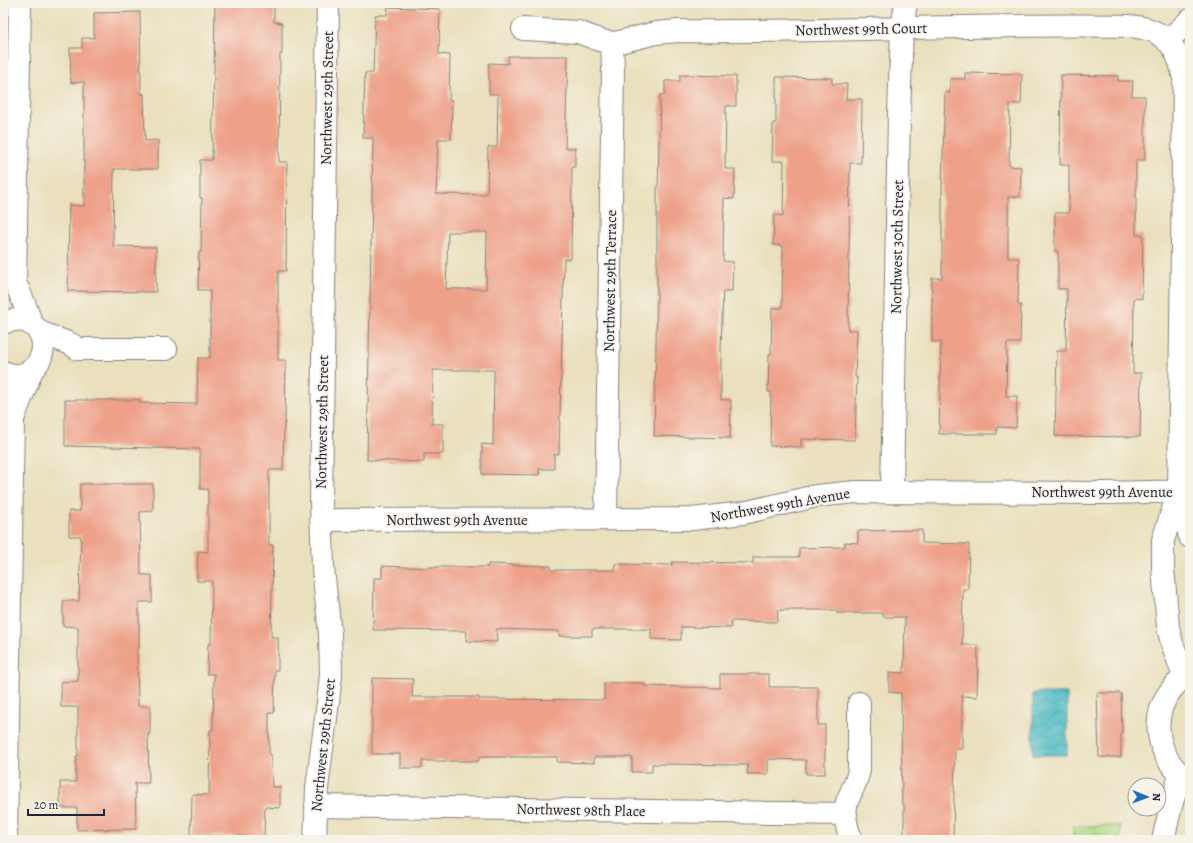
<svg xmlns="http://www.w3.org/2000/svg" width="1193" height="843" font-family="Alegreya,serif">
<style>
.park{fill:url(#park-tufts);stroke:#687e60}
.water{fill:url(#water-waves);stroke:#386e80}
.building{fill:#eea089;fill-rule:evenodd}
.lines{fill:none;stroke-linecap:round;stroke-linejoin:round}
.minor-casing{stroke:#86817c;stroke-width:24}
.minor{stroke:#fff;stroke-width:22}
.labels{text-anchor:middle;dominant-baseline:central;stroke-width:3.5;stroke-linejoin:round;paint-order:stroke}
.street-label{font-size:15px;fill:#22223b;stroke:#f7f3e8}
</style>
<defs>
<pattern id="park-tufts" width="24" height="20" patternUnits="userSpaceOnUse"><rect width="24" height="20" fill="#aed985"/><path d="M3 7l-1-3M5 7V3M7 7l1-3M15 17l-1-3M17 17v-4M19 17l1-3" fill="none" stroke="#95ba74"/></pattern>
<pattern id="water-waves" width="16" height="10" patternUnits="userSpaceOnUse"><rect width="16" height="10" fill="#4dbbc6"/><path d="M0 5q4-4 8 0t8 0" fill="none" stroke="#4098a2"/></pattern>
</defs>
<rect width="100%" height="100%" fill="#f7f3e8"/>
<filter id="ink" filterUnits="userSpaceOnUse"><feTurbulence type="fractalNoise" baseFrequency=".025" numOctaves="2"/><feDisplacementMap in="SourceGraphic" scale="8" xChannelSelector="R" yChannelSelector="G"/><feConvolveMatrix kernelMatrix="1 2 1 2 8 2 1 2 1" color-interpolation-filters="sRGB"/></filter>
<filter id="wash" filterUnits="userSpaceOnUse"><feTurbulence type="fractalNoise" baseFrequency=".012" numOctaves="4" result="noise"/><feDisplacementMap in="SourceGraphic" scale="16" xChannelSelector="R" yChannelSelector="G"/><feGaussianBlur stdDeviation="0.9" result="paint"/><feColorMatrix in="noise" values="0 0 0 0 0 0 0 0 0 0 0 0 0 0 0 0 0 1.4 0 .05"/><feComposite in="paint" operator="in"/></filter>
<g filter="url(#wash)">
<rect width="100%" height="100%" fill="#eae0bd"/>
<path class="park" d="M 1073,826 L 1120,826 L 1120,840 L 1073,840 Z"/>
<path class="water" d="M 1033,693 L 1067,693 L 1067,755 L 1033,755 Z"/>
<g id="blocks">
<path class="building" d="M 215,3 L 274,3 L 274,22 L 282,23 L 282,54 L 280,54 L 279,162 L 287,162 L 286,271 L 278,271 L 278,360 L 286,360 L 285,424 L 284,424 L 283,470 L 269,470 L 269,545 L 273,545 L 271,637 L 278,637 L 278,670 L 275,670 L 274,713 L 269,713 L 269,754 L 271,754 L 272,787 L 280,787 L 280,808 L 265,807 L 264,837 L 191,835 L 192,794 L 209,795 L 210,730 L 213,730 L 214,674 L 207,674 L 208,644 L 211,644 L 212,581 L 197,581 L 198,551 L 208,552 L 208,489 L 200,489 L 200,449 L 65,446 L 65,400 L 140,400 L 140,403 L 197,404 L 198,358 L 210,358 L 210,290 L 198,290 L 199,252 L 201,252 L 202,198 L 200,198 L 200,160 L 212,160 L 214,73 Z
M 388,7 L 440,9 L 439,54 L 450,55 L 449,100 L 452,101 L 451,139 L 438,139 L 436,194 L 485,195 L 485,193 L 487,193 L 488,147 L 497,147 L 498,94 L 489,94 L 489,63 L 508,64 L 508,56 L 568,56 L 565,148 L 575,148 L 575,167 L 572,167 L 571,259 L 564,259 L 559,454 L 554,454 L 554,469 L 539,469 L 539,475 L 482,474 L 482,444 L 493,445 L 494,370 L 433,370 L 432,424 L 443,424 L 443,454 L 424,454 L 424,462 L 367,460 L 373,138 L 363,138 L 365,73 L 373,73 L 375,15 L 387,15 ZM 448,232 L 487,232 L 486,289 L 446,289 Z
M 140,12 L 141,94 L 144,94 L 145,141 L 158,140 L 158,169 L 114,169 L 113,246 L 156,247 L 156,292 L 68,291 L 69,205 L 84,206 L 84,82 L 71,83 L 70,48 L 82,48 L 82,38 L 94,38 L 94,13 Z
M 965,73 L 1022,74 L 1021,104 L 1010,104 L 1009,166 L 1021,167 L 1020,197 L 1008,197 L 1008,258 L 1019,258 L 1018,305 L 1021,305 L 1020,343 L 1007,343 L 1006,396 L 1017,396 L 1016,428 L 997,427 L 997,434 L 939,434 L 941,342 L 932,342 L 932,278 L 942,278 L 942,185 L 945,92 L 950,93 L 950,79 L 965,79 Z
M 680,75 L 736,76 L 736,106 L 726,106 L 725,169 L 735,169 L 734,199 L 724,198 L 723,261 L 733,262 L 732,291 L 723,291 L 721,348 L 721,400 L 731,400 L 730,438 L 654,436 L 657,298 L 657,188 L 658,188 L 660,95 L 665,95 L 665,81 L 680,81 Z
M 1061,75 L 1118,76 L 1118,81 L 1133,81 L 1132,96 L 1145,96 L 1145,160 L 1136,160 L 1136,235 L 1143,235 L 1142,299 L 1134,298 L 1133,373 L 1141,373 L 1140,437 L 1055,436 L 1057,351 L 1066,351 L 1067,289 L 1058,289 L 1058,251 L 1055,251 L 1055,213 L 1069,213 L 1069,165 L 1060,165 Z
M 776,77 L 832,78 L 832,84 L 847,84 L 846,99 L 862,99 L 861,163 L 850,163 L 848,330 L 857,330 L 855,377 L 857,377 L 855,440 L 801,439 L 801,447 L 770,446 L 771,392 L 768,392 L 769,354 L 771,354 L 772,308 L 782,308 L 783,246 L 773,245 L 774,215 L 783,216 L 784,161 L 772,161 L 773,123 L 776,123 Z
M 80,484 L 153,484 L 153,511 L 140,512 L 141,575 L 152,575 L 152,602 L 139,602 L 139,649 L 137,649 L 138,706 L 150,706 L 150,734 L 148,734 L 149,783 L 135,783 L 136,829 L 77,830 L 77,808 L 60,808 L 60,782 L 76,782 L 76,756 L 78,756 L 78,707 L 61,707 L 61,682 L 78,681 L 78,627 L 63,626 L 63,601 L 79,601 L 81,536 L 69,536 L 69,511 L 80,511 Z
M 922,530 L 922,543 L 969,544 L 968,589 L 963,589 L 962,645 L 978,645 L 977,697 L 962,696 L 962,749 L 955,749 L 953,840 L 904,840 L 904,804 L 902,804 L 901,693 L 889,692 L 889,672 L 904,673 L 905,617 L 883,617 L 883,613 L 837,613 L 837,610 L 778,610 L 777,622 L 731,621 L 731,628 L 681,627 L 681,640 L 651,639 L 651,629 L 592,629 L 592,636 L 559,636 L 559,631 L 496,629 L 497,642 L 466,641 L 467,631 L 373,630 L 374,578 L 382,578 L 382,566 L 429,568 L 429,567 L 488,567 L 488,564 L 551,566 L 551,570 L 615,570 L 615,564 L 672,565 L 672,562 L 753,563 L 753,557 L 799,557 L 799,548 L 845,547 L 845,542 L 858,543 L 858,531 Z
M 720,674 L 769,674 L 769,687 L 818,687 L 818,725 L 825,725 L 825,774 L 806,774 L 806,760 L 768,759 L 768,774 L 747,774 L 748,765 L 652,764 L 652,772 L 632,772 L 632,757 L 594,757 L 594,763 L 557,762 L 557,757 L 479,757 L 479,761 L 422,761 L 422,768 L 400,768 L 400,754 L 372,754 L 372,678 L 413,679 L 412,697 L 479,697 L 479,699 L 604,700 L 604,683 L 644,683 L 644,686 L 720,688 Z
M 1097,693 L 1121,693 L 1122,732 L 1121,732 L 1121,757 L 1099,757 Z"/>
</g>
</g>
<g filter="url(#ink)">
<use href="#blocks" fill-opacity="0" stroke="#86817c" stroke-width="1"/>
<g class="lines">
<defs>
<path id="minor" d="M 20,3 L 15,283 C 22,296 27,311 32,325
M 523,29 L 578,32 L 602,41 L 615,43 L 656,33 L 678,31 C 828,33 978,23 1128,26 C 1164,28 1178,45 1184,79 L 1179,491 L 1190,537
M 1167,41 L 1190,20
M 3,323 C 10,320 17,319 24,321 C 60,332 40,389 3,372
M 39,332 L 71,344 L 78,349 L 166,349
M 3,389 L 13,419 L 6,840
M 13,419 L 32,370
M 1179,491 L 1163,540 L 1163,568 L 1168,627 L 1172,643 L 1184,677
M 892,492 L 899,114 L 902,28 L 906,3
M 606,519 L 613,69 L 612,43
M 321,520 L 692,519 L 743,513 L 816,496 L 856,492 L 1105,493 L 1190,491
M 1190,674 C 1146,699 1150,756 1190,782
M 316,806 L 846,814
M 315,840 L 317,788 L 328,702 L 331,675 L 330,634 L 323,568 L 321,503 L 328,3
M 851,840 C 847,828 843,815 847,802 C 851,791 857,782 859,770 L 859,703
M 1163,840 L 1171,806 L 1180,776"/>
</defs>
<use href="#minor" class="minor-casing"/>
<use href="#minor" class="minor"/>
</g>
</g>
<g class="labels">
<g class="street-label">
<text transform="translate(861 29) rotate(-1)">Northwest 99th Court</text>
<text transform="translate(327 98) rotate(-89)">Northwest 29th Street</text>
<text transform="translate(897 247) rotate(-89)">Northwest 30th Street</text>
<text transform="translate(610 281) rotate(-89)">Northwest 29th Terrace</text>
<text transform="translate(322 422) rotate(-89)">Northwest 29th Street</text>
<text x="1102" y="492">Northwest 99th Avenue</text>
<text transform="translate(780 505) rotate(-10)">Northwest 99th Avenue</text>
<text x="457" y="520">Northwest 99th Avenue</text>
<text transform="translate(323 745) rotate(-84)">Northwest 29th Street</text>
<text transform="translate(581 810) rotate(1)">Northwest 98th Place</text>
</g>
</g>
<rect width="1193" height="843" fill="none" stroke="#f7f3e8" stroke-width="16"/>
<g transform="translate(1147 797) rotate(91)"><circle r="19" fill="#f7f3e8" stroke="#a29fa3"/>
<path d="M0-3L7 15L0 10L-7 15Z" fill="#1f6fb2"/>
<text y="-6" font-size="11" font-weight="bold" text-anchor="middle" fill="#22223b">N</text>
</g>
<path d="M28 809v6h76v-6" fill="none" stroke="#22223b" stroke-width="2"/>
<text x="34" y="809" font-size="12" fill="#22223b" stroke="#f7f3e8" stroke-width="3" paint-order="stroke">20 m</text>
</svg>
